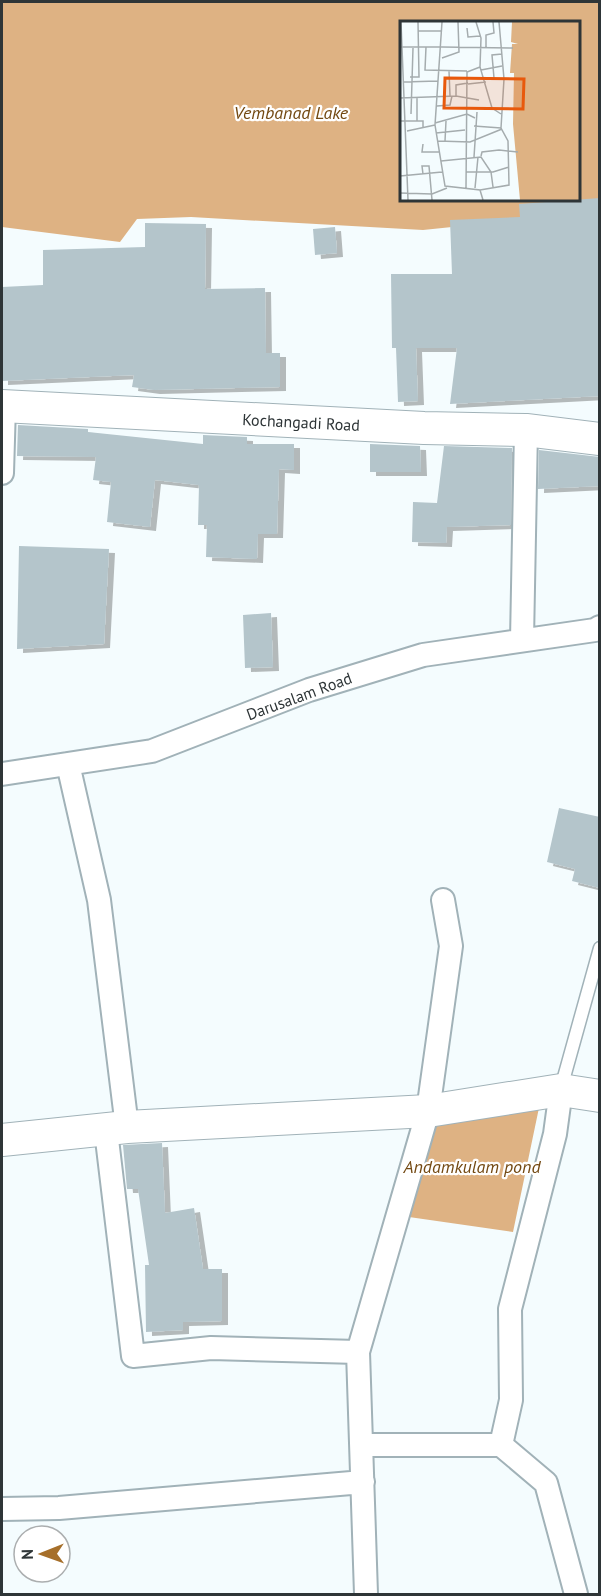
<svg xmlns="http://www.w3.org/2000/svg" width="601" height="1596" font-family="'PT Sans',sans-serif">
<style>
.water{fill:#deb283;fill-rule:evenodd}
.building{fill:#b4c5cb;filter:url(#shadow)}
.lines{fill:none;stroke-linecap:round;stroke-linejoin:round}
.lane-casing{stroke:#a1b2b8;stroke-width:15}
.street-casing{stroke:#a1b2b8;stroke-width:26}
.secondary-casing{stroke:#a1b2b8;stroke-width:34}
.lane{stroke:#fff;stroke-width:12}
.street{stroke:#fff;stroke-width:22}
.secondary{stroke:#fff;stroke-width:32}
.labels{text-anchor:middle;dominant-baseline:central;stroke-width:4.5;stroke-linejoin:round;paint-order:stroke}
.street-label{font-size:16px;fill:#2e3537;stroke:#fff}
.water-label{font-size:18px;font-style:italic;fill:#734912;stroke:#fff}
.inset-river{fill:none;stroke:#deb283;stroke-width:3}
.inset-road{fill:none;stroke:#a5acae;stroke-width:1.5}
.view{fill:#e8590c;fill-opacity:0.15;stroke:#e8590c;stroke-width:3}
.inset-edge{fill:none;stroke:#2e3537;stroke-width:3}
</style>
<defs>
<filter id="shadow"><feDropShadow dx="6" dy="4" stdDeviation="0" flood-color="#0004"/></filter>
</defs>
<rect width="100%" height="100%" fill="#f4fcfe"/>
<path class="water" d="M 2,2 L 599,2 L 599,212 L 423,230 L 191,217 L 137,219 L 120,242 L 2,227 ZM 402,22 L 578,22 L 578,200 L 402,200 Z
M 540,1103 L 513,1232 L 402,1216 L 431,1118 Z"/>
<path class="building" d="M 600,198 L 600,396 L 450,404 L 457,348 L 416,348 L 418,401 L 398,402 L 396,348 L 392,348 L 391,274 L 452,274 L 450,220 L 520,217 L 519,204 Z
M 145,223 L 206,224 L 205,289 L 265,288 L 266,353 L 280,353 L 280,387 L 154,390 L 132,387 L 134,375 L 2,381 L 2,287 L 43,285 L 43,250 L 145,247 Z
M 335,227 L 337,253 L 315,255 L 313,229 Z
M 18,425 L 88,429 L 88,432 L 203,444 L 203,435 L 247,437 L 247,444 L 294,444 L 294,470 L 279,469 L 277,534 L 258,534 L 257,559 L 206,557 L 207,525 L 198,525 L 199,485 L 155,480 L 150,527 L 107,522 L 111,482 L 93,480 L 96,457 L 17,456 Z
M 370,444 L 420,446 L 421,472 L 370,472 Z
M 444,446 L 512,448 L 511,525 L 447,527 L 446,543 L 412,542 L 413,502 L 437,503 Z
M 539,450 L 600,457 L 600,486 L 538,489 Z
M 19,546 L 109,549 L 104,644 L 17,649 Z
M 271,613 L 273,667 L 245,668 L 243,615 Z
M 559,808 L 600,817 L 600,888 L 572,881 L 575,869 L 547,862 Z
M 162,1143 L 165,1213 L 194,1208 L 203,1269 L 222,1269 L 222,1321 L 183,1322 L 183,1330 L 146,1332 L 145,1265 L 149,1265 L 138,1189 L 127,1189 L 123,1145 Z"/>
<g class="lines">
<defs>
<path id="lane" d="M 561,1088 L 600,948"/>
<path id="street" d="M 2,473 L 4,406
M 522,640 L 526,430
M 68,764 L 99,900 L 127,1127
M 2,774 L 152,751 L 309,690 L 423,655 L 595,630 L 600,627
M 106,1131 L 133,1356 L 211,1348 L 358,1352
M 362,1445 L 501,1445 L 546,1483 L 576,1594
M 501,1445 L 511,1400 L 510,1309 L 555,1134 L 561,1090
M 2,1509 L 59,1508 L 363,1482
M 366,1594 L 358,1352 L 428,1111 L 451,946 L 443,900"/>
<path id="secondary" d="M 2,406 L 424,428 L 526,430 L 600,439
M 2,1140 L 127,1127 L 428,1111 L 561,1090 L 600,1096"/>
</defs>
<use href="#lane" class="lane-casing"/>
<use href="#street" class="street-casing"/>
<use href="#secondary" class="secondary-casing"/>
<use href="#lane" class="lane"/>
<use href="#street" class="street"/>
<use href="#secondary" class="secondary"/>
</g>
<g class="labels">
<g class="street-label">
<text transform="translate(301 422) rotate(3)">Kochangadi Road</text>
<text transform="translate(299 696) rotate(-20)">Darusalam Road</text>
</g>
<g class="water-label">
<text x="291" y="112">Vembanad Lake</text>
<text x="472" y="1166">Andamkulam pond</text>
</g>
</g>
<g transform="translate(400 21)">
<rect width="180" height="180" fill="#f4fcfe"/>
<path d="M 112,1 L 180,1 L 180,179 L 120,179 L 113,103 L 114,52 L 110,52 L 112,23 L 118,23 L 111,21 Z" fill="#deb283"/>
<path class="inset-river" d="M 171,1 L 180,32M 173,1 L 180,24M 174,1 L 180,20"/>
<path class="inset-road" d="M 1,1 L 8,179M 42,1 L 35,104 L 45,165 L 80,169 L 83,179M 76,1 L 81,17 L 80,46 L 92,87 L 101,93M 67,7 L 68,16 L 80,15M 18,10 L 41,10M 0,26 L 42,26M 26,26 L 25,49 L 67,50M 42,26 L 113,27M 86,27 L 86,14 L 94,12 L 93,1M 42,37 L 59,31 L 58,1M 81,49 L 102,45M 49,50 L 50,75M 10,56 L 19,56 L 18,1M 85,57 L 104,58M 94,57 L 92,34 L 102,33M 3,61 L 38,60M 68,63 L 86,61M 56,75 L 56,64 L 68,62M 17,76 L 17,100M 0,77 L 56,75 L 79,79M 37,85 L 50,84 L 52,75M 11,93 L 13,27M 0,100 L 23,100 L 23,107M 35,102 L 67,93 L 75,97M 74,105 L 101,107M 7,110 L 35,104M 36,112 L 65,109M 38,120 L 70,121 L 102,108M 45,120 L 46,100M 23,123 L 22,131 L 39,131M 81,135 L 82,131 L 99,129 L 118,131M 74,136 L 77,91M 41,140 L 81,136 L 91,151 L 93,166M 66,151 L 93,151 L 109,146M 23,153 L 22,145 L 29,145 L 32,179M 0,155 L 42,151M 66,167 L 67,51 L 80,46M 75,167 L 78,136M 80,169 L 109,164 L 108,120 L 101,107 L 104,58 L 99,1M 0,172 L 32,173 L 47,167"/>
<path class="view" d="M 45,57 L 124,58 L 123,88 L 44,87 Z"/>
<rect width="180" height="180" class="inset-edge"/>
</g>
<rect width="601" height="1596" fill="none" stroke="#2e3537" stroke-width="6"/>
<g transform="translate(42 1554) rotate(269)"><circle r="28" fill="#ffffff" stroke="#abaeaf" stroke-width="1.5"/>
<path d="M0-4.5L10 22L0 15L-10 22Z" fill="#a66f2a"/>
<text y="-9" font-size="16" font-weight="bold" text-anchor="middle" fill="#2e3537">N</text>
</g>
</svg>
